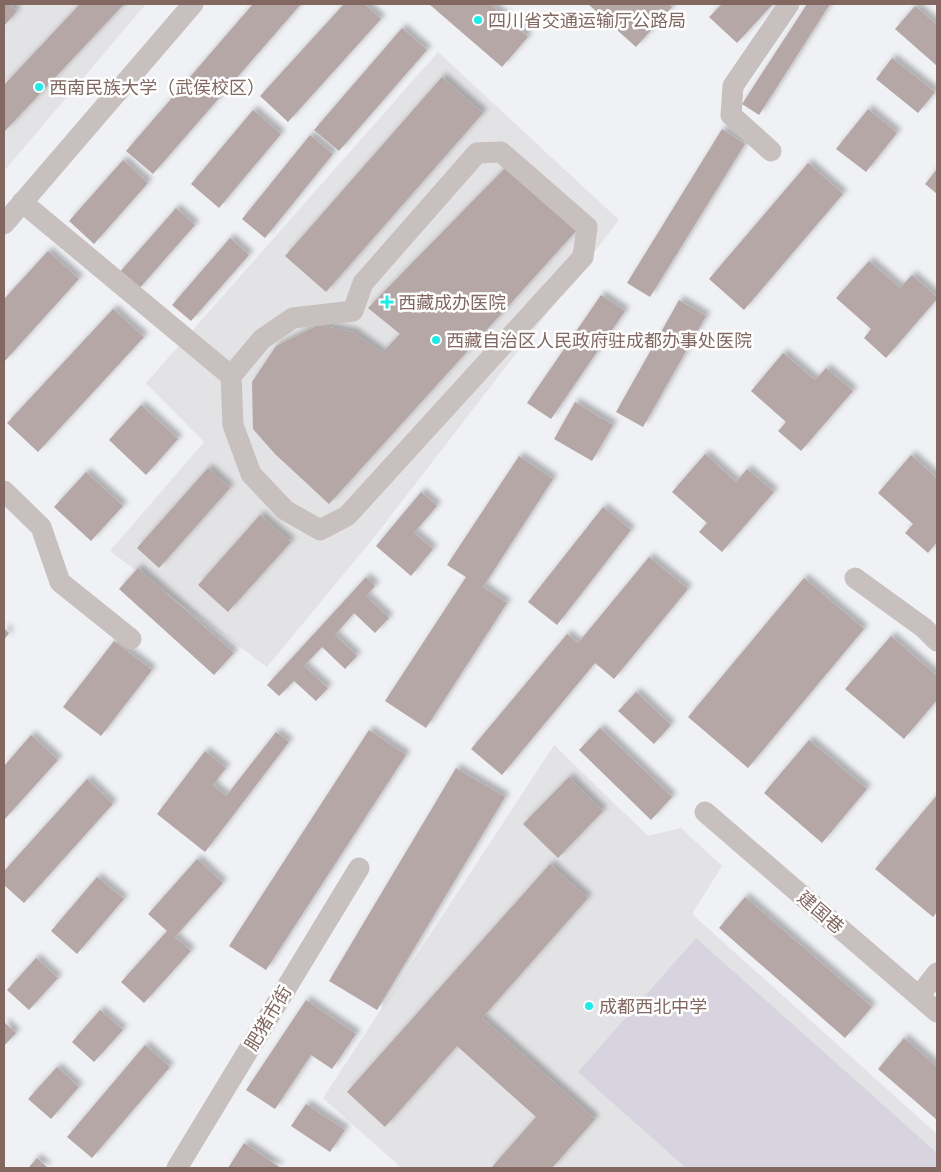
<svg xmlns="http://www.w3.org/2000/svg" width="941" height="1172" font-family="'Archivo Narrow','Noto Sans SC',sans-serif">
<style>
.built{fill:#e3e2e5}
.green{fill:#d7d4df}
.building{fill:#b4a7a5;filter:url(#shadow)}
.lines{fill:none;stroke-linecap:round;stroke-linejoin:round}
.minor{stroke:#c7c0be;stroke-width:21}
.poi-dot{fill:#16eee7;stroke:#fff;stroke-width:2}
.labels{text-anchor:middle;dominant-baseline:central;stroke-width:5;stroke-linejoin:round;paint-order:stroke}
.poi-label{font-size:18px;fill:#836761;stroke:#fff;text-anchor:start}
.street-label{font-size:18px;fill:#836761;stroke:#fff}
</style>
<defs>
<filter id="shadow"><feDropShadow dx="4.5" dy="-4.5" stdDeviation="2.5" flood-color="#0004"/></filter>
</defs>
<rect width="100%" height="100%" fill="#f0f1f5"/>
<path class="built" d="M 4,4 L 146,4 L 4,171 Z
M 438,52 L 619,220 L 376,535 L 267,667 L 110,551 L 204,442 L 146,383 Z
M 554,745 L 648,836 L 681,828 L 722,866 L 692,914 L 937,1134 L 937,1168 L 400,1168 L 398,1165 L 323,1098 Z"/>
<path class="green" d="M 696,938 L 937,1153 L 937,1168 L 686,1168 L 578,1072 Z"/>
<path class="building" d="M 4,4 L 8,4 L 17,11 L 4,26 Z
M 80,4 L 124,4 L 4,132 L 4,85 Z
M 253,4 L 301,4 L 153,174 L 126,151 Z
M 344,4 L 364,4 L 381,19 L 288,122 L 260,96 Z
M 429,4 L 490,4 L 528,37 L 502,67 Z
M 588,4 L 668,4 L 672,7 L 636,47 Z
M 722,4 L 773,4 L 737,43 L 709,17 Z
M 807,4 L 830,4 L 759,115 L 742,104 Z
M 915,6 L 937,25 L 937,66 L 895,29 Z
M 402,28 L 427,50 L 339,151 L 314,130 Z
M 892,58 L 935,92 L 918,113 L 876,79 Z
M 442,77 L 483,113 L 326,292 L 285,256 Z
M 868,109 L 897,133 L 866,172 L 836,149 Z
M 253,110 L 281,134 L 219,208 L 191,184 Z
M 722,129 L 745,144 L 650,297 L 627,283 Z
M 310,135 L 333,154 L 265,238 L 242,219 Z
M 123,160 L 148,183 L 94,244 L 69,221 Z
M 808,163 L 843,194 L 744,310 L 709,279 Z
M 506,167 L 576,231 L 329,504 L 275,454 L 253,429 L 252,382 L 276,346 L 318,325 L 353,332 L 382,353 L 400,334 L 368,308 Z
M 937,169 L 937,194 L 925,184 Z
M 176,208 L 195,225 L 137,291 L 118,274 Z
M 230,238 L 249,255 L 191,321 L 172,305 Z
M 48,251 L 79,279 L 4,362 L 4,299 Z
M 869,261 L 900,288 L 912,275 L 937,297 L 937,299 L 886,358 L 864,338 L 871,329 L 836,298 Z
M 601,295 L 625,311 L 551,419 L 527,403 Z
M 679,300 L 706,316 L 643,427 L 616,412 Z
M 113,309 L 144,337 L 38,452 L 7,423 Z
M 783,353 L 815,380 L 826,368 L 853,391 L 801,451 L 778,431 L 786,422 L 751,391 Z
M 575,402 L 613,425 L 592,461 L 554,439 Z
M 141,405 L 178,439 L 146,475 L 109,440 Z
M 705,454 L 736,482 L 747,469 L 774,492 L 722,552 L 699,532 L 707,523 L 672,492 Z
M 911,455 L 937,478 L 937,542 L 928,553 L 905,533 L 913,524 L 878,493 Z
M 519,456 L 553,479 L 483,587 L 507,603 L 426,728 L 385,701 L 466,577 L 447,565 Z
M 208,468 L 230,488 L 159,568 L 137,548 Z
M 86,472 L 123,506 L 91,541 L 54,507 Z
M 421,492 L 437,506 L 414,533 L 433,549 L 411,576 L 376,546 Z
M 603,507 L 631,530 L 557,625 L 528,602 Z
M 260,515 L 291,542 L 228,612 L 198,585 Z
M 649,557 L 688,589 L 614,679 L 595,663 L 502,775 L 471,749 L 567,634 L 578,643 Z
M 138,568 L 234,653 L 214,675 L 119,589 Z
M 366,577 L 375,586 L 366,596 L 389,618 L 375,633 L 354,613 L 335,635 L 357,656 L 345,669 L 322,647 L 304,666 L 328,688 L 316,701 L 294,681 L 279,696 L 267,685 Z
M 804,578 L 864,629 L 748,768 L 688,717 Z
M 4,628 L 9,633 L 4,640 Z
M 891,636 L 937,676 L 937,700 L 904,739 L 845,689 Z
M 114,641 L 152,670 L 101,736 L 63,707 Z
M 636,692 L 671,725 L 654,744 L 618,711 Z
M 600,728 L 672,797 L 651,820 L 579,750 Z
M 369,730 L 406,755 L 266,970 L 229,946 Z
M 276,732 L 289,742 L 205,852 L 157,814 L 205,751 L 226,768 L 213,785 L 226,796 Z
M 31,735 L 58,760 L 4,820 L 4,766 Z
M 809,740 L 867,789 L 822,843 L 764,793 Z
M 456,768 L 505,797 L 377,1010 L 329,981 Z
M 569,777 L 603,811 L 558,858 L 523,824 Z
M 87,779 L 113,804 L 24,903 L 4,885 L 4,871 Z
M 937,795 L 937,912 L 933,917 L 875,869 Z
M 197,859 L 223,883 L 175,937 L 191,951 L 144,1003 L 121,982 L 167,931 L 148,914 Z
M 550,864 L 588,898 L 482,1018 L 595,1119 L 552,1168 L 491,1168 L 536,1117 L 457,1046 L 385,1127 L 347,1092 Z
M 97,877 L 124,899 L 77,954 L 51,931 Z
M 745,897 L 872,1007 L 845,1038 L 719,928 Z
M 36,958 L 58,978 L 29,1010 L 7,990 Z
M 306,1000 L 356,1034 L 332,1069 L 311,1055 L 275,1109 L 246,1090 Z
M 100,1010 L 123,1030 L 94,1062 L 72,1042 Z
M 4,1022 L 16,1033 L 4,1046 Z
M 904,1038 L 937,1067 L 937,1120 L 878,1069 Z
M 145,1045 L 170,1067 L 92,1158 L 67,1137 Z
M 57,1067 L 79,1087 L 51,1119 L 28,1099 Z
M 306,1104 L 345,1130 L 330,1152 L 291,1126 Z
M 244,1143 L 281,1168 L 228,1168 Z
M 37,1158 L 48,1168 L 28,1168 Z"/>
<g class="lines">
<path class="minor" d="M 771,151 L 731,115 L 733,86 L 789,4
M 22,202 L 231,376 L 233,425 L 251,474 L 285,510 L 320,530 L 347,516 L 583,257 L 587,227 L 501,152 L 477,153 L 363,283 L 353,311 L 293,318 L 262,339 L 231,376
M 4,224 L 193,4
M 4,491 L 41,527 L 60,582 L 131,639
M 855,578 L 924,628 L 937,641
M 705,812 L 937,1012
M 919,996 L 937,973
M 177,1168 L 359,868"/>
</g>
<g class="poi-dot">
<circle cx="478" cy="20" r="5"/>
<circle cx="39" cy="87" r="5"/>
<path d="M384.5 294.5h5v5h5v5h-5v5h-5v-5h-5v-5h5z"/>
<circle cx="436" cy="340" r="5"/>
<circle cx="589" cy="1006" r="5"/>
</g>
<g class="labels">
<g class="poi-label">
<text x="488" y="20">四川省交通运输厅公路局</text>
<text x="49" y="87">西南民族大学（武侯校区）</text>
<text x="398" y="302">西藏成办医院</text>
<text x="446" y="340">西藏自治区人民政府驻成都办事处医院</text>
<text x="599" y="1006">成都西北中学</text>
</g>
<g class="street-label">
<text transform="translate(821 912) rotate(41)">建国巷</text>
<text transform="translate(268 1018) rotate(-59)">肥猪市街</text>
</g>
</g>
<rect width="941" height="1172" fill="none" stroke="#836761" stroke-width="10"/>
</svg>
